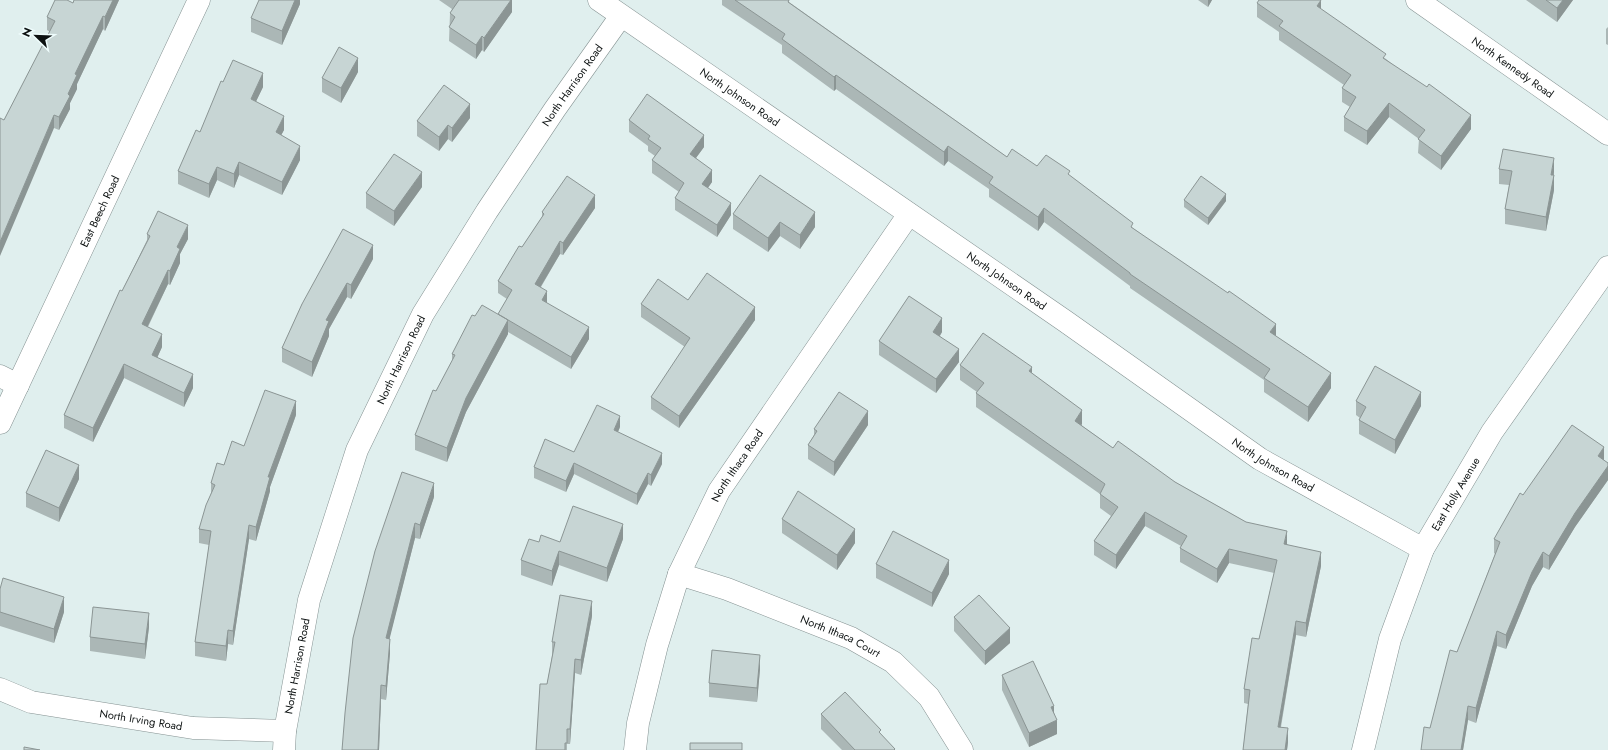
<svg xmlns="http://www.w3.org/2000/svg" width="1608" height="750" font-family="Jost,sans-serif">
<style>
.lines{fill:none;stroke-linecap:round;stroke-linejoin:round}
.minor-casing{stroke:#859292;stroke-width:23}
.minor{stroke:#fff;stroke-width:22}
.wall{fill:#abb7b6}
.shaded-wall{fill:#8b9594}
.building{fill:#c7d5d4;stroke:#8b9594}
.labels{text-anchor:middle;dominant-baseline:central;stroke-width:3;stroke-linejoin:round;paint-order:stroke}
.street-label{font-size:11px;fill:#0c1111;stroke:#eefcfc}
</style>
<rect width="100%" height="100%" fill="#e0efee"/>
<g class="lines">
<defs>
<g id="minor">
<path id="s1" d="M 599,0 L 1065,321 L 1260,459 L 1423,549"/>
<path id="s2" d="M 1417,0 L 1608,134"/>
<path d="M 0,376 L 18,385"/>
<path id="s3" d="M 0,423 L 199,0"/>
<path id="s4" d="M 679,574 L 727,589 L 851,638 L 893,662 L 929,697 L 962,750"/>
<path id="s5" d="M 0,689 L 31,702 L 193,728 L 285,731"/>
<path id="s6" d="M 284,750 L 285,731 L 309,600 L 357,450 L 423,314 L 487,211 L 555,109 L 621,16"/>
<path id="s7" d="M 635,750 L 638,723 L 657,645 L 679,574 L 719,491 L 909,214"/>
<path id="s8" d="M 1363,750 L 1390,639 L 1423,549 L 1492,432 L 1608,267"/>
</g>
</defs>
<use href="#minor" class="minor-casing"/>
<use href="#minor" class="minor"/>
</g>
<path class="wall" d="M 119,0 L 105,31 L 103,29 L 77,84 L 77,89 L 70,103 L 70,109 L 59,130 L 54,128 L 4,120 L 50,32 L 47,30 L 47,17 L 73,3 Z
M 300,0 L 300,4 L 282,45 L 251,32 L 251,18 Z
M 439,0 L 512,0 L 512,12 L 484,52 L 482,50 L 476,59 L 449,41 L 450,13 L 452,9 Z
M 722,0 L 789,0 L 789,2 L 1007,157 L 1070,176 L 1133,228 L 1276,336 L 1331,388 L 1308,422 L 1264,392 L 1264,380 L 1130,288 L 1130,286 L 1044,222 L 1038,231 L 989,197 L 989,189 L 948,161 L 944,166 L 836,89 L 834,91 L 782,53 L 782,45 L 722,5 Z
M 1198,0 L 1212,0 L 1208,7 Z
M 1526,0 L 1573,0 L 1557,22 Z
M 1257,3 L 1321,9 L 1386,59 L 1471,129 L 1441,170 L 1418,153 L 1419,139 L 1389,117 L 1367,145 L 1344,131 L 1344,117 L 1350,107 L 1342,102 L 1342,88 L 1344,85 L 1279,40 L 1279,32 L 1257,17 Z
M 1608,27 L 1608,45 L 1606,44 L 1606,29 Z
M 358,72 L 341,103 L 322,92 L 322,78 Z
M 223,82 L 263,87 L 256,101 L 284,130 L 281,135 L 300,160 L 282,195 L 239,175 L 234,188 L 217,180 L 209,198 L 178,184 L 178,171 L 200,132 Z
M 470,118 L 452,142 L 448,139 L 439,151 L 417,136 L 417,121 Z
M 629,120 L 704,147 L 696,158 L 712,182 L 708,188 L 731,215 L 717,237 L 675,210 L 675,198 L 679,192 L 652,173 L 652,160 L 655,156 L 648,151 L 648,146 L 629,132 Z
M 1499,169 L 1554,172 L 1554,190 L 1546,231 L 1505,224 L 1505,209 L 1509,185 L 1499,184 Z
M 422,187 L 394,226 L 366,208 L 366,193 Z
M 1184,200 L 1226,201 L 1208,225 L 1184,207 Z
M 595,208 L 563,255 L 560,254 L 541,287 L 547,303 L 589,339 L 571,369 L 508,332 L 508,334 L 466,412 L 447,462 L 415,450 L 415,435 L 436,391 L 452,361 L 452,354 L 475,316 L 498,314 L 507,299 L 498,293 L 498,281 L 522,247 L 542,217 L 542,212 Z
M 733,214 L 815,227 L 800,249 L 780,236 L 768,252 L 733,229 Z
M 147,234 L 188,239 L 180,254 L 180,263 L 170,285 L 168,284 L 148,327 L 162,347 L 157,358 L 193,388 L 184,407 L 124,378 L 93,442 L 64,428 L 64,415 L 122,291 L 147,240 Z
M 373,259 L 351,299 L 347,297 L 329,329 L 329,336 L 312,377 L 282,362 L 282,348 L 302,304 Z
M 688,300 L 755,320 L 679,428 L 651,409 L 651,397 L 685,347 L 641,317 L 641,304 Z
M 942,332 L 940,336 L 959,362 L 936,393 L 879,355 L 879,341 Z
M 960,365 L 1032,373 L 1082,424 L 1081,425 L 1113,448 L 1175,482 L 1246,522 L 1287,544 L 1321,566 L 1306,637 L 1296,635 L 1281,727 L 1288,742 L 1287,750 L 1243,750 L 1248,704 L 1244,703 L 1244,689 L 1259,639 L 1274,573 L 1229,563 L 1217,583 L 1180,562 L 1180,548 L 1181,546 L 1145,526 L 1116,569 L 1094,555 L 1094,541 L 1111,516 L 1100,508 L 1100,494 L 976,407 L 976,393 L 977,392 L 960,380 Z
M 1356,401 L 1421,406 L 1395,454 L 1359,434 L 1359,420 L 1360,418 L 1356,415 Z
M 296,415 L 270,487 L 270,491 L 256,541 L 249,539 L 233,645 L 228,644 L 226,661 L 195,656 L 195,642 L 209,545 L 199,543 L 199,529 L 211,493 L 211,483 L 224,465 L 244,446 Z
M 868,425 L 834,476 L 808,459 L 808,445 L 814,435 L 814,429 Z
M 620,427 L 618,432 L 662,464 L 651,486 L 648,484 L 637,505 L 574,474 L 566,492 L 534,478 L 534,467 L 574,452 Z
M 1604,460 L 1608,463 L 1608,480 L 1575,527 L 1549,570 L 1543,567 L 1532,586 L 1506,649 L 1497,646 L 1476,723 L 1468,720 L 1463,750 L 1421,750 L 1430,728 L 1457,652 L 1495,554 L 1494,553 L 1494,539 L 1523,495 Z
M 79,479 L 59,522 L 26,507 L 26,493 Z
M 434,497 L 420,539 L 415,538 L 389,639 L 390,653 L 386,700 L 381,699 L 379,750 L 342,750 L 375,551 Z
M 782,519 L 855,543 L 837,570 L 782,533 Z
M 623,539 L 607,582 L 559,565 L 552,586 L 521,575 L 521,560 L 539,542 L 560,542 Z
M 876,564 L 949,574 L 932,607 L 876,578 Z
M 0,589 L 64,612 L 54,643 L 0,626 Z
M 592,616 L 581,675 L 575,673 L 570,744 L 567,744 L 567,750 L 536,750 L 547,684 L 552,656 L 552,642 Z
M 954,617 L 1010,643 L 985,665 L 954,631 Z
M 149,627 L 145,659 L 90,651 L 90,637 Z
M 760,669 L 757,702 L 709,697 L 709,683 Z
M 1002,675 L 1054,712 L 1057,734 L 1029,747 L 1002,690 Z
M 821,714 L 881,735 L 895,750 L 842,750 L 821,729 Z"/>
<path class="shaded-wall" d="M 113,0 L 119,0 L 105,31 L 105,17 Z
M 295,0 L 300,0 L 300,4 L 282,45 L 282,31 Z
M 511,0 L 512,0 L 512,12 L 484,52 L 484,38 Z
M 1208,0 L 1212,0 L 1208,7 Z
M 1321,0 L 1321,14 L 1317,6 Z
M 1563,0 L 1573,0 L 1557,22 L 1557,8 Z
M 103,16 L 103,29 L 77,84 L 77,89 L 70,103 L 70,109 L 59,130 L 59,117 L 68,94 L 75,74 Z
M 482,36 L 482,50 L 476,59 L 476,45 Z
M 358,58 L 358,72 L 341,103 L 341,88 Z
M 263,73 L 263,87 L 251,112 L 251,99 Z
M 836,75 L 836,89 L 834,91 L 834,77 Z
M 1389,103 L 1389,117 L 1367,145 L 1367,131 Z
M 470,104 L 470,118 L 452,142 L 452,128 Z
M 54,115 L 54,128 L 0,256 L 0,242 Z
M 1471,115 L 1471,129 L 1441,170 L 1441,156 Z
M 284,116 L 284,130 L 276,145 L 276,132 Z
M 448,125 L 448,139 L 439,151 L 439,137 Z
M 704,135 L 704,147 L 690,166 L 690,154 Z
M 300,146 L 300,160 L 282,195 L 282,182 Z
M 948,146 L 948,161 L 944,166 L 944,152 Z
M 1554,158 L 1554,172 L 1551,189 L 1551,175 Z
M 239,162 L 239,175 L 234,188 L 234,174 Z
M 217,167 L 217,180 L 209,198 L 209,184 Z
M 712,170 L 712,182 L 702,196 L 702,184 Z
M 422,172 L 422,187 L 394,226 L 394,211 Z
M 1554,175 L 1554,190 L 1546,231 L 1546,217 Z
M 1226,194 L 1226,201 L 1208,225 L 1208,218 Z
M 595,195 L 595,208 L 563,255 L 563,243 Z
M 731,203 L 731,215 L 717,237 L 717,225 Z
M 1044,208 L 1044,222 L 1038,231 L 1038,217 Z
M 815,212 L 815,227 L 800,249 L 800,235 Z
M 780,222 L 780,236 L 768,252 L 768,238 Z
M 188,225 L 188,239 L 180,254 L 180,263 L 170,285 L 170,271 L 177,247 Z
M 560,241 L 560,254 L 535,296 L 535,284 Z
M 373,245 L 373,259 L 351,299 L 351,285 Z
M 168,270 L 168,284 L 142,338 L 142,324 Z
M 347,283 L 347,297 L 329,329 L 329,336 L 312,377 L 312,362 L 326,320 Z
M 547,291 L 547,303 L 542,300 Z
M 755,307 L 755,320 L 679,428 L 679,416 Z
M 942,318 L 942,332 L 933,346 L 933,332 Z
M 508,320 L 508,334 L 466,412 L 447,462 L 447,448 L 466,398 Z
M 1276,324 L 1276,338 L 1270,332 Z
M 589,327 L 589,339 L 571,369 L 571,357 Z
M 162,334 L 162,347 L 152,369 L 152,355 Z
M 959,349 L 959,362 L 936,393 L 936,379 Z
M 124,364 L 124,378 L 93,442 L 93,428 Z
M 1032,367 L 1032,381 L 1029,371 Z
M 1331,373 L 1331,388 L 1308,422 L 1308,407 Z
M 193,374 L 193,388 L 184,407 L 184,393 Z
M 1421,392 L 1421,406 L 1395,454 L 1395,440 Z
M 296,401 L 296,415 L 270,487 L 270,491 L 256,541 L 256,527 L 268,477 Z
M 1082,410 L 1082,424 L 1075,435 L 1075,421 Z
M 868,411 L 868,425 L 834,476 L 834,462 Z
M 620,416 L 620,427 L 614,441 L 614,430 Z
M 1604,447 L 1604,462 L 1598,456 Z
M 662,453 L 662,464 L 651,486 L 651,475 Z
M 574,463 L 574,474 L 566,492 L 566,481 Z
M 79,465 L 79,479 L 59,522 L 59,508 Z
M 1608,466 L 1608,480 L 1575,527 L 1549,570 L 1549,556 L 1575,513 Z
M 648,473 L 648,484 L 637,505 L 637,494 Z
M 434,483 L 434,497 L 420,539 L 420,525 Z
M 1145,512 L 1145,526 L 1116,569 L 1116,555 Z
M 415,523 L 415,538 L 386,653 L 386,638 Z
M 623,524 L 623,539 L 607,582 L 607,568 Z
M 249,525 L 249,539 L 233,645 L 233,631 Z
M 855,529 L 855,543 L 837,570 L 837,555 Z
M 1287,531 L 1287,545 L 1284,544 Z
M 1229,549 L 1229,563 L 1217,583 L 1217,569 Z
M 559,551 L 559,565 L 552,586 L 552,571 Z
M 1321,552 L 1321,566 L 1306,637 L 1306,623 Z
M 1543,552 L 1543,567 L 1532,586 L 1506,649 L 1506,635 L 1532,572 Z
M 949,560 L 949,574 L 932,607 L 932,593 Z
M 64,597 L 64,612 L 54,643 L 54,629 Z
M 592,601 L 592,616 L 581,675 L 581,660 Z
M 149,613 L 149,627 L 145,659 L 145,644 Z
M 1296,621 L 1296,635 L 1278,741 L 1278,727 Z
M 1010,628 L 1010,643 L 985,665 L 985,651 Z
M 228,630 L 228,644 L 226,661 L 226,646 Z
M 1497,631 L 1497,646 L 1476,723 L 1476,708 Z
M 390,639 L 390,653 L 386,700 L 386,686 Z
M 760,655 L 760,669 L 757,702 L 757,688 Z
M 575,659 L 575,673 L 570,744 L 570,729 Z
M 381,685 L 381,699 L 379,750 L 378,750 Z
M 1054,706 L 1054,720 L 1051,707 Z
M 1468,706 L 1468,720 L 1463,750 L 1461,750 Z
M 1057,720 L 1057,734 L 1029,747 L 1029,733 Z
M 1288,728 L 1288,742 L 1287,750 L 1285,750 Z"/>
<path class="building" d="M 55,0 L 67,0 L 73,3 L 74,0 L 113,0 L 105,17 L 103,16 L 75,74 L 77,75 L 68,94 L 70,96 L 59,117 L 54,115 L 0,242 L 0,118 L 4,120 L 55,21 L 47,17 Z
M 259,0 L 295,0 L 282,31 L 251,18 Z
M 459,0 L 511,0 L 484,38 L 482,36 L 476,45 L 449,27 L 455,17 L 450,13 Z
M 735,0 L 789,0 L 788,2 L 1007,157 L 1012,149 L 1037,166 L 1046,155 L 1070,171 L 1068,174 L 1133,223 L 1131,227 L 1228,293 L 1229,291 L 1276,324 L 1270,332 L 1331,373 L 1308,407 L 1264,378 L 1270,369 L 1130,274 L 1130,273 L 1044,208 L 1038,217 L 989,183 L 993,177 L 948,146 L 944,152 L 836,75 L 834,77 L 782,39 L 785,34 Z
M 1259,0 L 1321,0 L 1317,6 L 1386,54 L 1383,58 L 1427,87 L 1429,84 L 1471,115 L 1441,156 L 1418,139 L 1425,130 L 1389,103 L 1367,131 L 1344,117 L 1356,97 L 1342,88 L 1351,75 L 1279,26 L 1283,21 L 1257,3 Z
M 1546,0 L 1563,0 L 1557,8 Z
M 339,47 L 358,58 L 341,88 L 322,78 Z
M 233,60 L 263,73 L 251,99 L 284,116 L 276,132 L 300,146 L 282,182 L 239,162 L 234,174 L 217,167 L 209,184 L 178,171 L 196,130 L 200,132 L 221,81 L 223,82 Z
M 444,85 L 470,104 L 452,128 L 448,125 L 439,137 L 417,121 Z
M 647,94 L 704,135 L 690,154 L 712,170 L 702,184 L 731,203 L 717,225 L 675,198 L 684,183 L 652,160 L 661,148 L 648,139 L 650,136 L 629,120 Z
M 1503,149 L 1554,158 L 1551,175 L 1554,175 L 1546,217 L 1505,209 L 1512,171 L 1499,169 Z
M 394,154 L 422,172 L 394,211 L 366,193 Z
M 760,175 L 815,212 L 800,235 L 780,222 L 768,238 L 733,214 Z
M 567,176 L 595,195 L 563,243 L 560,241 L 535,284 L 547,291 L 542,300 L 589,327 L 571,357 L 498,314 L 512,290 L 498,281 L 519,246 L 522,247 L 544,214 L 542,212 Z
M 1201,176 L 1226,194 L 1208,218 L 1184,200 Z
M 158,211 L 188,225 L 177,247 L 180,249 L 170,271 L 168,270 L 142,324 L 162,334 L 152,355 L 193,374 L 184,393 L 124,364 L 93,428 L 64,415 L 120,290 L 122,291 L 150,236 L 147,234 Z
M 343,229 L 373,245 L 351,285 L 347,283 L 326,320 L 329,321 L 312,362 L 282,348 L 302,304 Z
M 707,273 L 755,307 L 679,416 L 651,397 L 690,338 L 641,304 L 658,279 L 688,300 Z
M 909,296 L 942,318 L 933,332 L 959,349 L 936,379 L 879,341 Z
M 482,305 L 508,320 L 466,398 L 447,448 L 415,435 L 433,390 L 436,391 L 455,355 L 452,354 L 472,315 L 475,316 Z
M 983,333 L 1032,367 L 1029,371 L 1082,410 L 1075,421 L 1113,448 L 1118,441 L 1175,482 L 1246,522 L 1287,531 L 1284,544 L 1321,552 L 1306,623 L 1296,621 L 1278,727 L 1288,728 L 1285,750 L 1243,750 L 1250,690 L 1244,689 L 1252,638 L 1259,639 L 1277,560 L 1229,549 L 1217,569 L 1180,548 L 1187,536 L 1145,512 L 1116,555 L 1094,541 L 1118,507 L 1100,494 L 1105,484 L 976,393 L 984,383 L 960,365 Z
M 1375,366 L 1421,392 L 1395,440 L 1359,420 L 1366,407 L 1356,401 Z
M 265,390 L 296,401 L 268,477 L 270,477 L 256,527 L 249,525 L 233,631 L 228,630 L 226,646 L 195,642 L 211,531 L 199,529 L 206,505 L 215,485 L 211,483 L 217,463 L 224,465 L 232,441 L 244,446 Z
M 839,392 L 868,411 L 834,462 L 808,445 L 817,431 L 814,429 Z
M 597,405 L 620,416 L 614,430 L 662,453 L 651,475 L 648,473 L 637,494 L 574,463 L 566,481 L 534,467 L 545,439 L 574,452 Z
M 1572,425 L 1604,447 L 1598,456 L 1608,463 L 1608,466 L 1575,513 L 1549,556 L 1543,552 L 1532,572 L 1506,635 L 1497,631 L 1476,708 L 1468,706 L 1461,750 L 1421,750 L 1424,727 L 1430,728 L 1450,650 L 1457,652 L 1500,542 L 1494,539 L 1520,493 L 1523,495 Z
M 46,450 L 79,465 L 59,508 L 26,493 Z
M 402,472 L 434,483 L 420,525 L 415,523 L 386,638 L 390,639 L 386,686 L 381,685 L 378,750 L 342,750 L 345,713 L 353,638 L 375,551 Z
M 798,491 L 855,529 L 837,555 L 782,519 Z
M 573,506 L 623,524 L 607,568 L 559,551 L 552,571 L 521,560 L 529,539 L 539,542 L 541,535 L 560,542 Z
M 893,531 L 949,560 L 932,593 L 876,564 Z
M 3,578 L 64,597 L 54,629 L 0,612 L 0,589 Z
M 560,595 L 592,601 L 581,660 L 575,659 L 570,729 L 567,729 L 567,743 L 565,743 L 565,750 L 536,750 L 540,684 L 547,684 L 555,642 L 552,642 Z
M 979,595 L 1010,628 L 985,651 L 954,617 Z
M 93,607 L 149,613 L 145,644 L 90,637 Z
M 712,650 L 760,655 L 757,688 L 709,683 Z
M 1033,661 L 1054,706 L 1051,707 L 1057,720 L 1029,733 L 1002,675 Z
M 845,692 L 881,730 L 879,732 L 895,749 L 894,750 L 855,750 L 821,714 Z
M 690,743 L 742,743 L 742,750 L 690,750 Z
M 24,747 L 40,750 L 24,750 Z"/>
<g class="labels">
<g class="street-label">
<text stroke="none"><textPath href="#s2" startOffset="117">North Kennedy Road</textPath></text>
<text stroke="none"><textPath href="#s6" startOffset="734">North Harrison Road</textPath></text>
<text stroke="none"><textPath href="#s1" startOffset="171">North Johnson Road</textPath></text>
<text stroke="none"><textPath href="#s3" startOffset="234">East Beech Road</textPath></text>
<text stroke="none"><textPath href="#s1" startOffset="495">North Johnson Road</textPath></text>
<text stroke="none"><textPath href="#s6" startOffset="410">North Harrison Road</textPath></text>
<text stroke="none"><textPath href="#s1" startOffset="819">North Johnson Road</textPath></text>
<text stroke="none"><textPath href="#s7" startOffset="305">North Ithaca Road</textPath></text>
<text stroke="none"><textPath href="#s8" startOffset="274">East Holly Avenue</textPath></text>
<text stroke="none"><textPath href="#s4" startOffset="173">North Ithaca Court</textPath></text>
<text stroke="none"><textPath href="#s6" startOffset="85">North Harrison Road</textPath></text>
<text stroke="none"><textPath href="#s5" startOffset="145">North Irving Road</textPath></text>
</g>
</g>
<g transform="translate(36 36) rotate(293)" stroke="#eefcfc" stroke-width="3" paint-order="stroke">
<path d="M0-3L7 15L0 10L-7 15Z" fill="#0c1111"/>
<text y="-6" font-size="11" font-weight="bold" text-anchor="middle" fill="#0c1111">N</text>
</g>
</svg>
